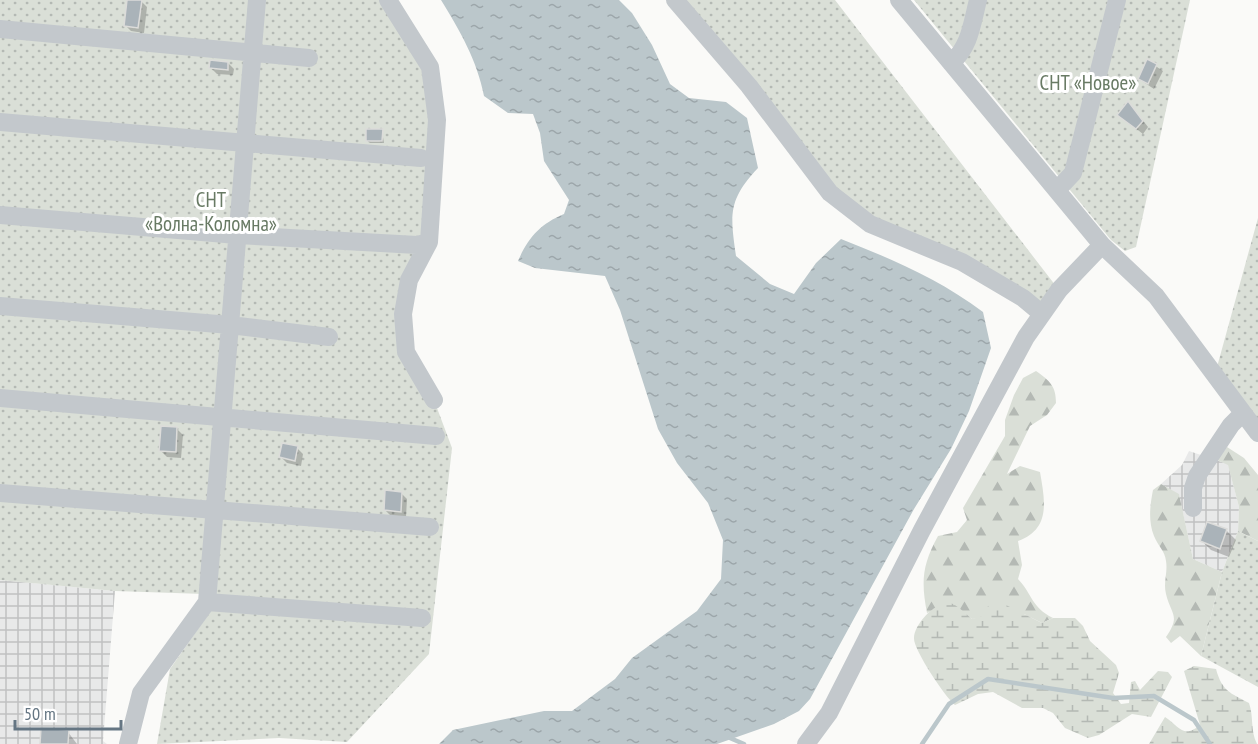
<svg xmlns="http://www.w3.org/2000/svg" width="1258" height="744" font-family="'PT Sans Narrow',sans-serif">
<style>
.industrial{fill:url(#industrial-grid)}
.forest{fill:url(#forest-firs)}
.wetland{fill:url(#wetland-marsh)}
.garden{fill:url(#garden-dots)}
.water{fill:url(#water-ripples)}
.shadow{fill:#0003}
.lines{fill:none;stroke-linecap:round;stroke-linejoin:round}
.stream{stroke:#bbc7cb;stroke-width:4.5}
.building{fill:#aab3b9;stroke:#dcdcda;stroke-width:1.5}
.minor{stroke:#c3c8cc;stroke-width:18}
.labels{text-anchor:middle;dominant-baseline:central;stroke-width:6;stroke-linejoin:round;paint-order:stroke}
.park-label{font-size:21px;fill:#687a64;stroke:#fff}
</style>
<defs>
<pattern id="industrial-grid" width="8" height="8" patternUnits="userSpaceOnUse" patternTransform="scale(1.5)"><rect width="8" height="8" fill="#e8e9e9"/><path d="M0 4h8M4 0v8" fill="none" stroke="#c0c1c2"/></pattern>
<pattern id="forest-firs" width="22" height="20" patternUnits="userSpaceOnUse" patternTransform="scale(1.5)"><rect width="22" height="20" fill="#dadfd7"/><path d="M5 1l3.5 6h-7zM16 11l3.5 6h-7z" fill="#b4b9b4"/></pattern>
<pattern id="wetland-marsh" width="20" height="14" patternUnits="userSpaceOnUse" patternTransform="scale(1.5)"><rect width="20" height="14" fill="#dadfd7"/><path d="M1 5h8M5 5V1M11 12h8M15 12V8" fill="none" stroke="#b4b9b4"/></pattern>
<pattern id="garden-dots" width="8" height="8" patternUnits="userSpaceOnUse" patternTransform="scale(1.5)"><rect width="8" height="8" fill="#dadfd7"/><path d="M2 2h.1M6 6h.1" fill="none" stroke="#b4b9b4" stroke-width="1.8" stroke-linecap="round"/></pattern>
<pattern id="water-ripples" width="26" height="14" patternUnits="userSpaceOnUse" patternTransform="scale(1.5)"><rect width="26" height="14" fill="#bbc7cb"/><path d="M2 4q2-2 4 0t4 0M15 11q2-2 4 0t4 0" fill="none" stroke="#9ca6aa"/></pattern>
</defs>
<rect width="100%" height="100%" fill="#fafaf8"/>
<path class="industrial" d="M 1189,451 L 1228,464 L 1239,507 L 1238,531 L 1222,572 L 1193,559 L 1179,495 L 1161,484 L 1182,465 Z
M 0,580 L 115,591 L 103,741 L 107,744 L 0,744 Z"/>
<path class="forest" d="M 1036,371 C 1050,381 1056,386 1056,403 L 1047,415 L 1030,426 L 1007,474 L 1020,466 L 1040,472 C 1045,501 1051,529 1018,541 L 1022,565 L 1018,579 C 1033,595 1031,607 1053,618 L 1042,623 L 1024,614 L 972,619 C 951,602 951,602 927,613 C 921,582 922,565 938,536 L 957,532 L 967,520 L 963,508 L 1005,436 L 1005,420 L 1014,395 L 1023,378 Z
M 1227,447 L 1244,458 L 1258,475 L 1258,541 L 1238,531 L 1239,507 L 1228,465 L 1217,460 Z
M 1161,484 L 1179,494 L 1193,559 L 1222,572 L 1201,656 L 1180,636 L 1171,643 L 1166,637 C 1181,615 1171,615 1166,594 C 1163,582 1168,573 1166,561 C 1165,551 1158,546 1154,536 C 1148,521 1150,505 1153,490 Z"/>
<path class="wetland" d="M 996,600 L 1042,623 L 1053,618 L 1075,618 L 1083,626 L 1090,641 L 1116,665 L 1119,673 L 1113,693 L 1121,704 L 1129,703 L 1131,682 L 1135,681 L 1140,690 L 1158,671 L 1168,672 L 1172,677 L 1151,717 L 1132,714 L 1099,735 L 1088,738 L 1065,728 L 1053,713 L 1043,708 L 1022,708 L 993,692 L 978,694 L 955,705 C 945,697 913,649 914,638 C 914,624 938,598 953,604 C 959,607 966,614 972,619 L 984,616 L 986,608 Z
M 1194,666 L 1216,669 C 1222,691 1230,693 1249,703 C 1254,717 1250,730 1257,744 L 1149,744 L 1165,717 C 1180,727 1183,739 1200,725 L 1184,671 Z"/>
<path class="garden" d="M 0,0 L 388,0 L 430,67 L 429,242 L 409,280 L 406,352 L 434,400 L 452,448 L 429,654 L 347,742 L 279,738 L 157,744 L 170,669 L 217,602 L 204,594 L 115,591 L 0,580 Z
M 675,0 L 835,0 L 1059,290 L 1041,313 L 830,193 Z
M 914,0 L 1190,0 L 1136,247 L 1125,251 L 1111,240 Z
M 1258,218 L 1258,424 L 1217,367 Z
M 1238,531 L 1258,541 L 1258,687 L 1201,656 L 1222,572 Z"/>
<path class="water" d="M 441,0 L 619,0 L 632,13 L 652,45 L 670,84 L 689,98 L 726,102 L 747,118 L 758,168 C 728,200 730,214 736,256 L 770,284 L 794,294 L 816,263 L 841,239 C 892,259 939,279 983,312 L 991,348 L 969,411 L 951,449 L 914,509 L 810,699 L 799,711 L 774,724 L 717,744 L 439,744 L 453,730 L 544,711 L 572,711 L 615,679 L 632,658 L 697,611 L 721,579 L 723,540 L 708,503 L 677,463 L 658,429 L 620,310 L 605,276 L 535,268 L 518,261 C 528,238 540,224 564,214 L 569,200 L 544,161 L 540,133 L 533,114 L 508,113 L 484,96 C 477,60 460,31 441,0 Z"/>
<path class="shadow" d="M 129,0 L 141,1 L 147,7 L 144,33 L 131,31 L 125,25 Z
M 1148,61 L 1163,71 L 1154,89 L 1139,79 Z
M 228,63 L 234,69 L 233,75 L 217,74 L 211,68 Z
M 1134,109 L 1148,127 L 1143,134 L 1125,120 Z
M 382,131 L 384,143 L 370,143 L 367,140 Z
M 177,429 L 183,435 L 181,458 L 167,457 L 161,451 Z
M 297,448 L 303,454 L 301,466 L 287,463 L 281,457 Z
M 401,493 L 407,499 L 406,517 L 391,516 L 385,510 Z
M 1226,530 L 1236,540 L 1229,557 L 1211,550 L 1202,541 Z
M 68,732 L 77,744 L 42,744 Z"/>
<g class="lines">
<path class="stream" d="M 730,738 L 744,744
M 922,744 L 949,704 L 988,679 L 1113,698 L 1154,696 L 1194,720 L 1210,744"/>
</g>
<path class="building" d="M 127,0 L 142,0 L 138,28 L 124,26 Z
M 1147,59 L 1157,64 L 1148,84 L 1138,79 Z
M 210,60 L 228,62 L 228,70 L 209,68 Z
M 1128,101 L 1143,121 L 1136,129 L 1117,115 Z
M 366,129 L 383,129 L 382,141 L 366,141 Z
M 161,426 L 177,427 L 176,452 L 159,451 Z
M 282,443 L 298,446 L 295,461 L 279,457 Z
M 385,490 L 402,492 L 401,512 L 384,510 Z
M 1207,522 L 1227,529 L 1220,549 L 1200,541 Z
M 41,728 L 69,730 L 68,744 L 40,744 Z"/>
<g class="lines">
<path class="minor" d="M 388,0 L 430,67 L 437,120 L 429,242 L 409,280 L 403,314 L 406,352 L 434,400
M 675,0 L 749,86 L 830,193 L 870,224 L 962,262 L 1023,298 L 1041,313
M 899,0 L 1102,245 L 1156,296 L 1258,433
M 0,29 L 309,58
M 951,63 C 970,47 972,23 978,0
M 0,122 L 421,158
M 1057,190 L 1073,173 L 1117,0
M 0,215 L 237,235 L 417,245 L 429,242
M 0,306 L 230,325 L 329,337
M 0,398 L 436,436
M 0,493 L 430,527
M 1193,508 L 1193,488 L 1197,476 L 1231,425 L 1243,413
M 207,602 L 422,618
M 128,744 L 141,693 L 207,602 L 257,0
M 806,744 L 829,713 L 922,530 L 1026,337 L 1059,290 L 1102,245"/>
</g>
<g class="labels">
<g class="park-label">
<text x="1088" y="82">СНТ «Новое»</text>
<text x="211" y="199">СНТ<tspan x="211" dy="24">«Волна-Коломна»</tspan></text>
</g>
</g>
<path d="M15 720v9h106v-9" fill="none" stroke="#657683" stroke-width="3"/>
<text x="24" y="720" font-size="18" fill="#657683" stroke="#ffffff" stroke-width="4.5" paint-order="stroke">50 m</text>
</svg>
